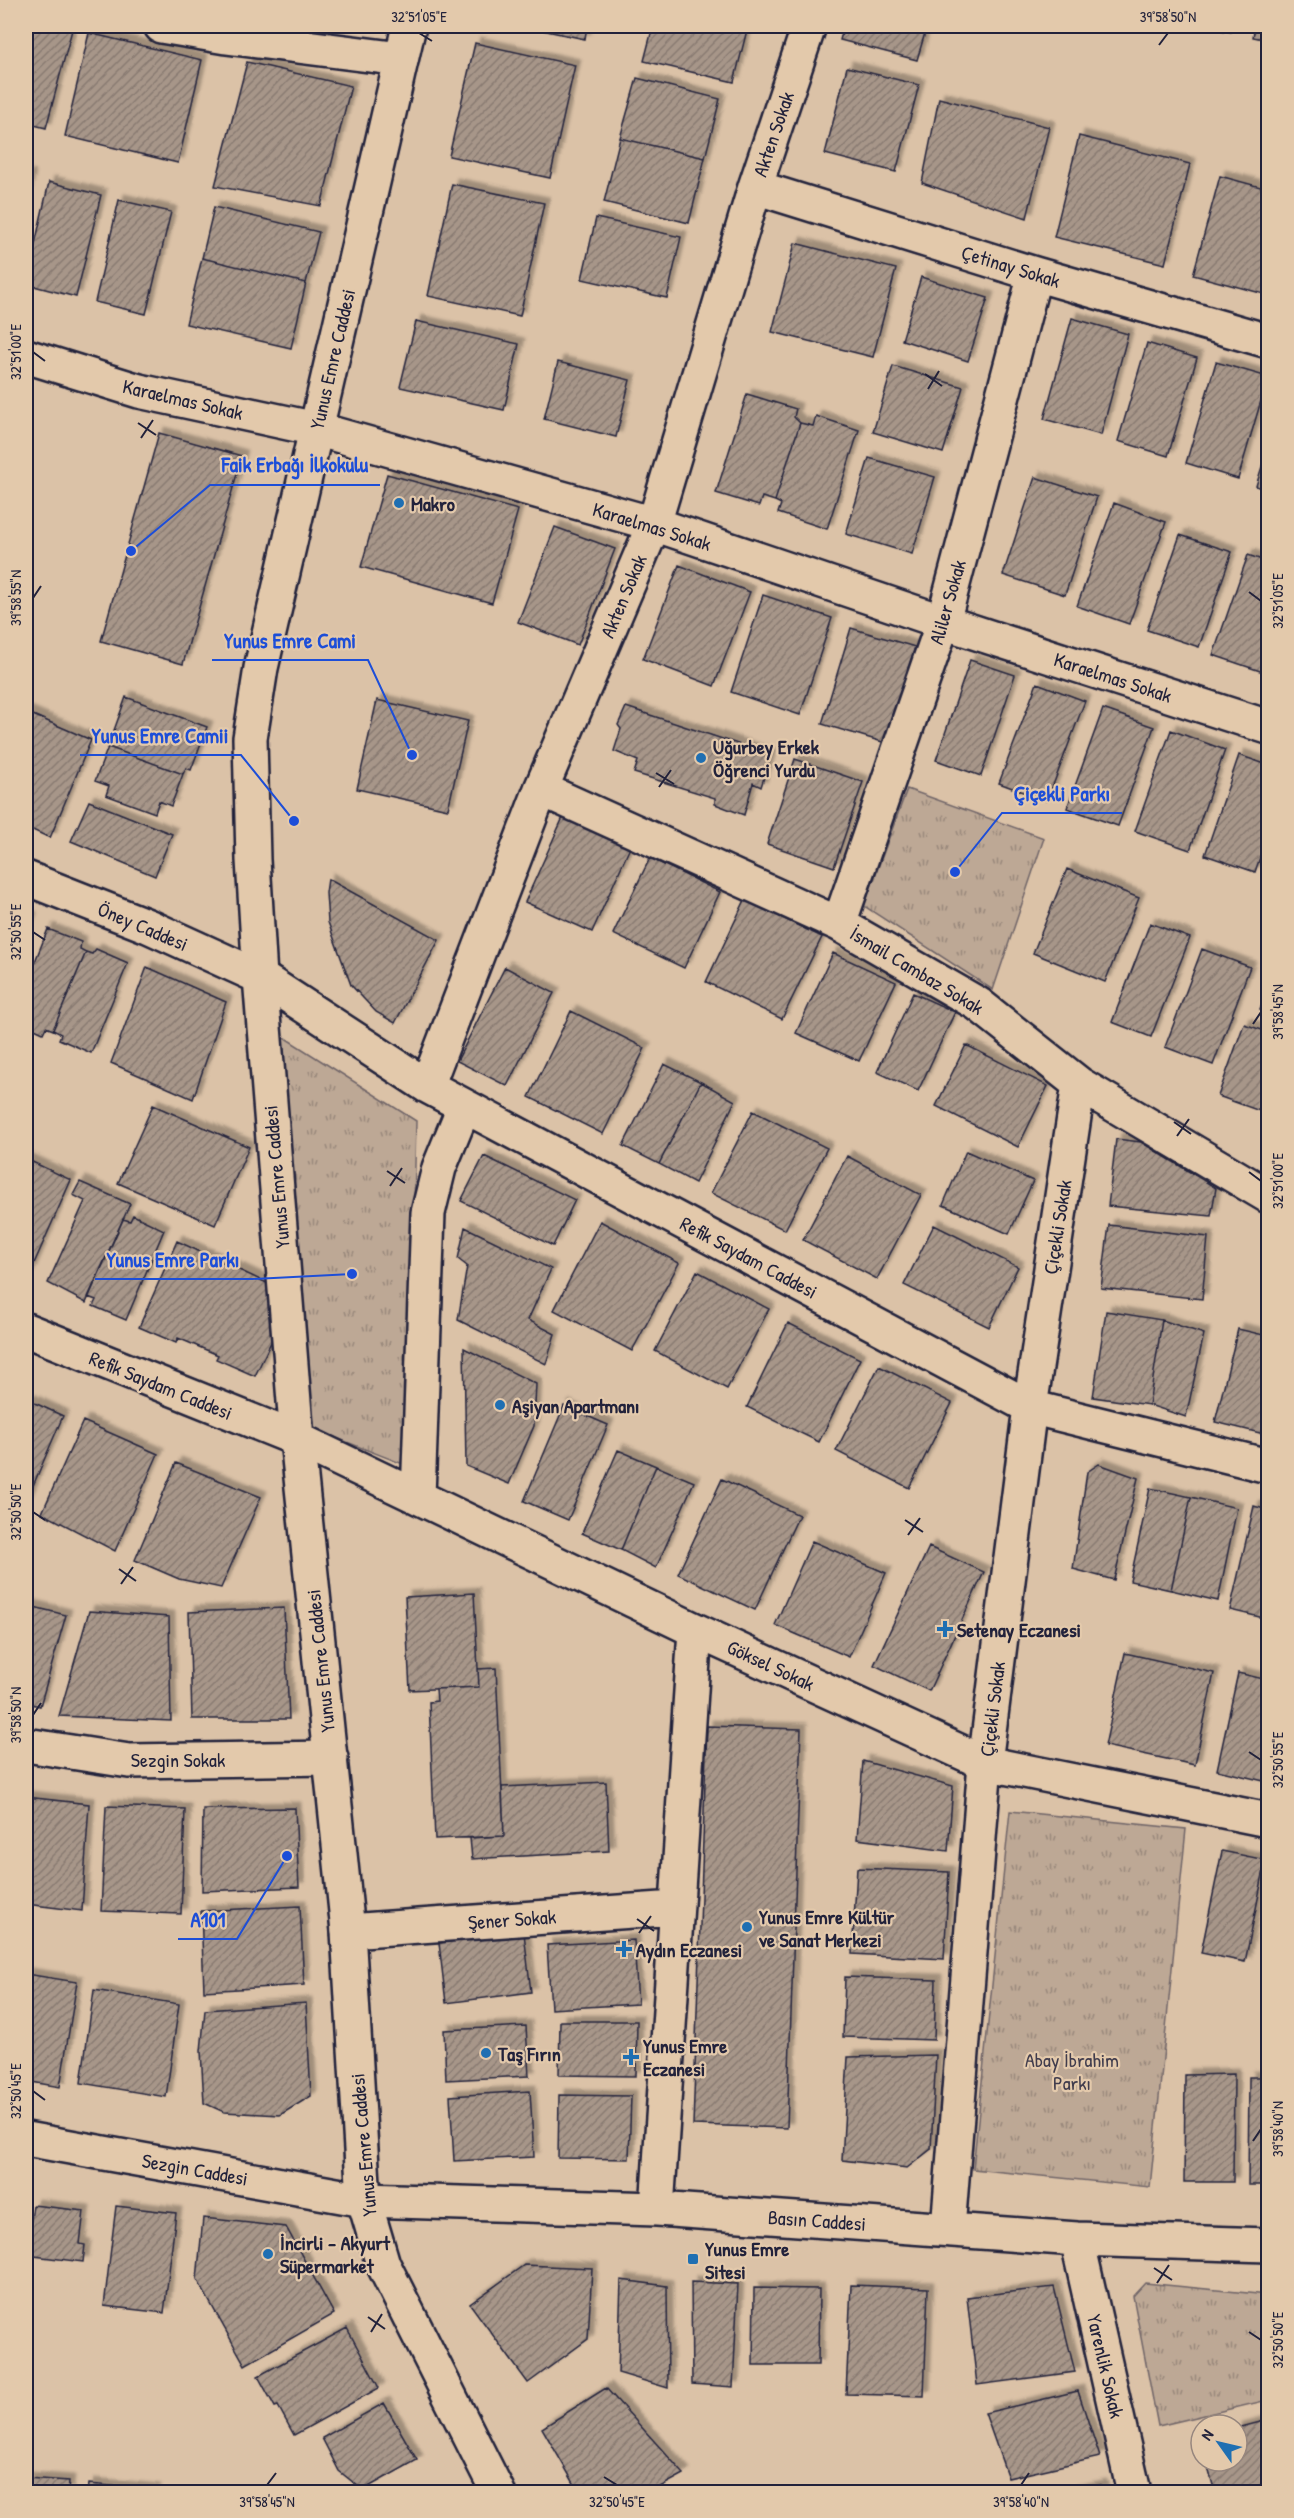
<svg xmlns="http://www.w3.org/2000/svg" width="1294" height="2518" font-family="'Patrick Hand',sans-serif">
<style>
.park{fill:url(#park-tufts);stroke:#706568;stroke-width:1.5}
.building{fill:url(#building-hatch);stroke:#22223b;stroke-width:1.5;filter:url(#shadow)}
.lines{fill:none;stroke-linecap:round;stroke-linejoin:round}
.minor-casing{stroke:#22223b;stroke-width:38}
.major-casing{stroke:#22223b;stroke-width:38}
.minor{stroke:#e3c9ab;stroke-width:33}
.major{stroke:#e3c9ab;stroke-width:33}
.ticks{fill:none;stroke:#22223b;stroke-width:2}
.poi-dot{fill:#1f6fb2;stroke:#e3c9ab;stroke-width:2}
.labels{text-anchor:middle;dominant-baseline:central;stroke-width:4.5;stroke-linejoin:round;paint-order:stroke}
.street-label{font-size:20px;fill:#22223b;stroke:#e3c9ab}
.poi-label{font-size:20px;font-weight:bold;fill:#22223b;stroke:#e3c9ab;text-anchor:start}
.park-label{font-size:20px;fill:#413d4d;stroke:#e3c9ab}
.leader{fill:none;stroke:#1d4ed8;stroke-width:2}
.callout-dot{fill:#1d4ed8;stroke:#e3c9ab;stroke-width:2}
.callout-label{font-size:21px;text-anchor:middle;font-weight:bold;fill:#1d4ed8;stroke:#e3c9ab;stroke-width:4.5;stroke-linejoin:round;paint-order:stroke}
.neatline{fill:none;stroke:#22223b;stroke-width:2}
.ticks-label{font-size:15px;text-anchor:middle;fill:#22223b}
</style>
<defs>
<pattern id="park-tufts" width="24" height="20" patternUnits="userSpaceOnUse" patternTransform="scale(1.5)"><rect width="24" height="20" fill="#bda895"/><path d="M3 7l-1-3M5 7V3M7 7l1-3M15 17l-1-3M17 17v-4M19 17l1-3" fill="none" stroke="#99887b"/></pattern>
<pattern id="building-hatch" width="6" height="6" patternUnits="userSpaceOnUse" patternTransform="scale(1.5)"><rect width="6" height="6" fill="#a79689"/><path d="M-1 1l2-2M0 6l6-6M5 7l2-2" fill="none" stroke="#887a71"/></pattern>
<filter id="shadow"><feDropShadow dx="5.5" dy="-5.5" stdDeviation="1.5" flood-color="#0004"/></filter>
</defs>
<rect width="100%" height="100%" fill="#dbc2a7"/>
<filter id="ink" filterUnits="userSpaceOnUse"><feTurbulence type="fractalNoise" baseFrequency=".0167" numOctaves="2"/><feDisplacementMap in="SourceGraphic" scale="12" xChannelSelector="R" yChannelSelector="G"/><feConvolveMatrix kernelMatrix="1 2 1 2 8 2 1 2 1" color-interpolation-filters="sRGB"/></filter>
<g filter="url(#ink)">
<path class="park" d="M 907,789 L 1044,838 L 993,990 L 864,906 Z
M 271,1029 L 416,1121 L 408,1466 L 306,1426 Z
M 1010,1811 L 1186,1829 L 1150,2187 L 973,2169 Z
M 1145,2283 L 1268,2295 L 1268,2400 L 1158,2426 L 1133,2296 Z"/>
<path class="building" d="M 26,26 L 73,26 L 46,128 L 26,123 Z
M 523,26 L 587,26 L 585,39 Z
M 653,26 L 748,26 L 734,82 L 644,61 Z
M 844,26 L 927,26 L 917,60 L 840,40 Z
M 1198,26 L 1232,26 L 1231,32 Z
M 1255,26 L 1268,26 L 1268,40 L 1253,37 Z
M 89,33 L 202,60 L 178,163 L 65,136 Z
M 475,43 L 575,65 L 550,178 L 449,156 Z
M 247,62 L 351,86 L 321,206 L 215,186 Z
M 847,67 L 919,85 L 896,172 L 825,154 Z
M 637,78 L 720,99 L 705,158 L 620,138 Z
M 939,98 L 1049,127 L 1027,218 L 922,183 Z
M 1079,136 L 1190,164 L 1165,264 L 1054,237 Z
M 620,138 L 705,158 L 689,223 L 604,202 Z
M 26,175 L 30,177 L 26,195 Z
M 1220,176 L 1268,189 L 1268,295 L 1193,275 Z
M 49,182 L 101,195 L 76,297 L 26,284 Z
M 452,184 L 544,203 L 520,316 L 428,296 Z
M 119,200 L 171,212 L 146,314 L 95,302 Z
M 214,207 L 319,232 L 306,283 L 202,258 Z
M 596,218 L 681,237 L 667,298 L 582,279 Z
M 795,243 L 896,269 L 873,357 L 772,332 Z
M 202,258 L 306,283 L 291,348 L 186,324 Z
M 921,277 L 988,298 L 968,361 L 902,340 Z
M 1072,318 L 1128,334 L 1101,435 L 1044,419 Z
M 416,321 L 519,344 L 504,410 L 400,387 Z
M 1147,343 L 1197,358 L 1168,456 L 1118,441 Z
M 558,362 L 630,380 L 616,437 L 544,419 Z
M 1216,362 L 1268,377 L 1238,479 L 1186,463 Z
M 893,366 L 963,387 L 943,453 L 873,432 Z
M 747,394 L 796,409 L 794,417 L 800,423 L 775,501 L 762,497 L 759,506 L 716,493 Z
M 816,416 L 859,430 L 827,529 L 778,513 L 781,504 L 775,501 L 800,423 L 813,426 Z
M 159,433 L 242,456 L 183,664 L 101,641 Z
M 1268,447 L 1268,490 L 1256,486 Z
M 869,458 L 935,477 L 912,554 L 846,534 Z
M 387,474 L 518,510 L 492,603 L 361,567 Z
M 1035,477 L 1097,497 L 1065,595 L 1003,575 Z
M 1114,503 L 1166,522 L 1129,624 L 1077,606 Z
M 555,527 L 615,549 L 578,645 L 518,622 Z
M 1180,535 L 1232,552 L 1199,647 L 1147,630 Z
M 1248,555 L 1268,562 L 1268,665 L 1266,673 L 1213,655 Z
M 679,565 L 750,592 L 714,686 L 643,659 Z
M 763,595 L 832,618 L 800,715 L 731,692 Z
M 851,628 L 915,647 L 886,743 L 822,724 Z
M 970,660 L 1015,675 L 981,776 L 936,760 Z
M 1037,683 L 1085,701 L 1047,801 L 999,783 Z
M 126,697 L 207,727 L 191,770 L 186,768 L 183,774 L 108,747 Z
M 377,700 L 468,721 L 448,809 L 357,789 Z
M 626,707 L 771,755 L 761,787 L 753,783 L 744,815 L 715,804 L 715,798 L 634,773 L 638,761 L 614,751 L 621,729 L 618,725 Z
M 1103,709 L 1154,727 L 1118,826 L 1067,808 Z
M 26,712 L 91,740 L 50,838 L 26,827 Z
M 1171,730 L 1225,750 L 1190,850 L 1135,831 Z
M 108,747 L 183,774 L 171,806 L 159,801 L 155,813 L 106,795 L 109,786 L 95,781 Z
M 1239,755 L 1268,765 L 1268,834 L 1255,872 L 1205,855 Z
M 795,759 L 863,782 L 834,867 L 767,844 Z
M 89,801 L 172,834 L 155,876 L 71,841 Z
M 565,813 L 632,843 L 592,932 L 525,902 Z
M 650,858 L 720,892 L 684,968 L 613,934 Z
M 1067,869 L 1139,898 L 1105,982 L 1033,953 Z
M 328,879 L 439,940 L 395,1023 L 376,1012 L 351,985 L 328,922 L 326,893 Z
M 745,900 L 822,937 L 782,1019 L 706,982 Z
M 26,916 L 31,918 L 26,932 Z
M 1150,923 L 1190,938 L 1151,1037 L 1112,1022 Z
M 48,929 L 81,942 L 80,949 L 86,952 L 53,1030 L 46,1027 L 43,1033 L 26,1025 L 26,984 Z
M 96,949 L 128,963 L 91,1053 L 59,1039 L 61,1034 L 53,1030 L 86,952 L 92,954 Z
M 1202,949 L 1250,967 L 1213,1065 L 1165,1047 Z
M 833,953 L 896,982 L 859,1061 L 796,1033 Z
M 147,967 L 226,1002 L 193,1099 L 111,1063 Z
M 505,967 L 554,993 L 507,1086 L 457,1061 Z
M 1268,988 L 1268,1013 L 1260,1010 Z
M 913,993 L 955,1012 L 918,1091 L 877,1072 Z
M 571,1011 L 645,1048 L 603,1134 L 529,1097 Z
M 1244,1024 L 1268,1032 L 1268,1114 L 1218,1096 Z
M 966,1045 L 1048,1086 L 1018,1147 L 936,1106 Z
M 664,1064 L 701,1082 L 659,1164 L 623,1146 Z
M 701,1082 L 735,1101 L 695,1183 L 659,1164 Z
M 153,1105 L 249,1147 L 215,1225 L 118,1183 Z
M 753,1111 L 827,1148 L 785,1230 L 711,1193 Z
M 1116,1139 L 1141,1142 L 1216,1188 L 1211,1216 L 1108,1206 Z
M 966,1151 L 1033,1181 L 1009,1234 L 943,1205 Z
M 484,1156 L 575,1200 L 553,1246 L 461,1201 Z
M 847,1156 L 921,1195 L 877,1279 L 803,1240 Z
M 26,1159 L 71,1180 L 28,1277 L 26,1276 Z
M 80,1182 L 130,1204 L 86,1303 L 48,1283 L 85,1201 L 73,1195 Z
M 133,1215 L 164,1230 L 126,1320 L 93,1306 L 96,1300 L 88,1297 L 123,1219 L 130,1221 Z
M 600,1221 L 679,1263 L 632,1351 L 554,1310 Z
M 934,1225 L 1018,1267 L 989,1327 L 904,1285 Z
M 1109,1225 L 1208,1237 L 1202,1299 L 1101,1288 Z
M 465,1227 L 551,1269 L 528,1320 L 555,1334 L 546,1364 L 458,1320 L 467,1266 L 458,1259 Z
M 177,1241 L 269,1284 L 277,1329 L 255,1376 L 216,1359 L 218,1355 L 178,1338 L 176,1343 L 139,1327 Z
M 697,1271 L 769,1309 L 727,1389 L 655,1351 Z
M 1106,1311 L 1162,1320 L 1149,1405 L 1093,1397 Z
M 1162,1320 L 1204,1334 L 1186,1417 L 1149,1405 Z
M 788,1323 L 860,1359 L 819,1442 L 747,1407 Z
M 1238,1329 L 1268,1336 L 1268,1435 L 1215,1422 Z
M 464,1348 L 536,1384 L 534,1426 L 509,1484 L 466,1466 Z
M 879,1366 L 952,1403 L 909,1488 L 836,1451 Z
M 26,1399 L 63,1416 L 26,1502 Z
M 564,1406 L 608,1425 L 568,1520 L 524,1501 Z
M 83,1421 L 158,1454 L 115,1551 L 42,1513 Z
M 618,1450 L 656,1466 L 621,1550 L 582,1533 Z
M 176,1463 L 261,1497 L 221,1588 L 179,1579 L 135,1560 Z
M 1099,1464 L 1138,1478 L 1114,1580 L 1073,1569 L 1087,1472 Z
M 656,1466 L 694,1482 L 656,1568 L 621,1550 Z
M 722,1479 L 799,1515 L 755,1610 L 678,1574 Z
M 1150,1488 L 1191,1497 L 1171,1590 L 1130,1581 Z
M 1191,1497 L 1237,1508 L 1218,1601 L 1171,1590 Z
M 1254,1506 L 1268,1510 L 1268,1619 L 1230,1610 Z
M 812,1541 L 886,1573 L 849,1657 L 775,1625 Z
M 929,1547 L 984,1572 L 929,1691 L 874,1665 Z
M 474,1593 L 479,1687 L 410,1690 L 405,1597 Z
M 26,1605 L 66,1615 L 40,1706 L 26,1703 Z
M 284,1608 L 289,1719 L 192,1719 L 189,1612 Z
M 89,1611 L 169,1617 L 171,1721 L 59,1716 Z
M 1125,1653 L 1214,1673 L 1195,1765 L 1105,1746 Z
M 496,1668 L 504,1836 L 435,1839 L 429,1702 L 437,1701 L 436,1689 L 479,1687 L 478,1669 Z
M 1238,1673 L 1268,1680 L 1268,1782 L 1217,1770 Z
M 707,1726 L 801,1729 L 787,2128 L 693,2125 Z
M 863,1761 L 953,1786 L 948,1851 L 857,1839 Z
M 606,1782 L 609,1851 L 472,1859 L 470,1838 L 504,1836 L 502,1787 Z
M 26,1797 L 89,1804 L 82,1911 L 26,1904 Z
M 106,1806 L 185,1809 L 181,1914 L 101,1911 Z
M 295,1808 L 299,1887 L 202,1891 L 203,1809 Z
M 1222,1851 L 1266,1860 L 1245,1962 L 1201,1953 Z
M 857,1868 L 949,1872 L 944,1959 L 852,1954 Z
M 300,1906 L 304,1985 L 204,1991 L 201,1911 Z
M 524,1933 L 531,1992 L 446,2003 L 439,1943 Z
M 634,1940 L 638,2004 L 551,2009 L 547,1945 Z
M 26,1974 L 77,1982 L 60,2087 L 26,2081 Z
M 845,1977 L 936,1980 L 934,2040 L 843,2037 Z
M 94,1990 L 179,2004 L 166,2097 L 81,2083 Z
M 306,2003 L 311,2096 L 280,2115 L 224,2112 L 204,2103 L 201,2051 L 205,2010 Z
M 560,2021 L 637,2021 L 636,2076 L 559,2075 Z
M 526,2026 L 529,2076 L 446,2080 L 444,2030 Z
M 936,2055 L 931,2149 L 907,2168 L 842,2160 L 848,2057 Z
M 1234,2074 L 1233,2182 L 1184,2182 L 1185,2075 Z
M 1249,2077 L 1268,2077 L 1268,2185 L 1248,2185 Z
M 530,2091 L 534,2157 L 454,2161 L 450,2096 Z
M 559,2095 L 631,2096 L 629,2159 L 558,2158 Z
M 33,2205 L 84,2211 L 80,2244 L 85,2245 L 83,2262 L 26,2255 Z
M 116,2206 L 176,2213 L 164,2313 L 104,2306 Z
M 203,2218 L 286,2227 L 334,2314 L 245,2365 L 197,2279 Z
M 524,2265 L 592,2268 L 588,2339 L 528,2383 L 470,2304 Z
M 621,2280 L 667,2286 L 668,2388 L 618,2373 Z
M 691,2282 L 738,2284 L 733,2387 L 692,2384 Z
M 851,2285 L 928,2288 L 924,2396 L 846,2394 Z
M 1054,2287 L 1075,2372 L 977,2385 L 967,2297 Z
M 754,2288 L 819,2289 L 818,2365 L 753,2365 Z
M 347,2328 L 379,2388 L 294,2435 L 278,2406 L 275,2407 L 258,2376 Z
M 606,2388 L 684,2474 L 651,2492 L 579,2492 L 542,2428 Z
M 1078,2391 L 1100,2457 L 1008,2478 L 985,2413 Z
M 384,2403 L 417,2460 L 363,2490 L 339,2471 L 322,2438 Z
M 1268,2420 L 1268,2492 L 1215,2492 L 1206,2461 L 1237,2461 L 1237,2428 Z
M 26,2478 L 69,2481 L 68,2492 L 26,2492 Z
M 89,2484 L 155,2490 L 155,2492 L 88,2492 Z
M 1101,2485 L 1103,2492 L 1069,2492 Z"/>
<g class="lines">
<defs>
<path id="minor" d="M 161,26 L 226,37 L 401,59
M 755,187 L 1035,274 L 1268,341
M 26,356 L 139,391 L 316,429 L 654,524 L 943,622 L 1268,727
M 541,789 L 839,924 L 978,1004 L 1079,1084 L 1268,1196
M 26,878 L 148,926 L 260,977 L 427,1086 L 1030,1407 L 1268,1466
M 839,924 L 943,622 L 1035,274
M 427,1086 L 541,789 L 654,524 L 755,187 L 809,26
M 26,1330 L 297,1439 L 695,1630 L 985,1763 L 1268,1820
M 418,1497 L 428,1213 L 439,1168 L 464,1107
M 26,1745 L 129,1761 L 331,1758
M 348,1931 L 676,1908
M 26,2139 L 364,2200 L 657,2209 L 1077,2239 L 1268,2245
M 657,2209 L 695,1630
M 948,2229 L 985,1763 L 1030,1407 L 1079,1084
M 1077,2239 L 1134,2492"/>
<path id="major" d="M 409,26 L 261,668 L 250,738 L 253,860 L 260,977 L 297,1439 L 348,1931 L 364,2200 L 383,2264 L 498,2492"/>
</defs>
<use href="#minor" class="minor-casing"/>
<use href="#major" class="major-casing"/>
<use href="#minor" class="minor"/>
<use href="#major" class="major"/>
</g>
</g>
<path class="ticks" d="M 419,33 L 432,41M 1159,45 L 1168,33M 33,352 L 45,361M 925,374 L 942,386M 928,389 L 939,371M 138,423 L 156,435M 141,438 L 153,420M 1249,592 L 1261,601M 33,598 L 41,586M 656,773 L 674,784M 659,787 L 671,770M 33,932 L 45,940M 1253,1024 L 1261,1012M 1174,1122 L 1191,1134M 1177,1136 L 1189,1119M 387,1171 L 405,1183M 1249,1172 L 1261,1181M 390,1186 L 402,1168M 33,1512 L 45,1520M 905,1520 L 923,1532M 908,1535 L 920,1518M 119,1569 L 136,1581M 121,1584 L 133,1567M 33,1715 L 41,1703M 1249,1752 L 1261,1760M 637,1919 L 654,1931M 639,1933 L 651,1916M 33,2091 L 45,2100M 1253,2141 L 1261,2129M 1154,2268 L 1172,2280M 1157,2283 L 1169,2265M 368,2317 L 385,2329M 371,2332 L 382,2314M 1249,2332 L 1261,2340M 604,2477 L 617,2485M 267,2485 L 276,2473M 1021,2485 L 1029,2473"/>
<g class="poi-dot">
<circle cx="399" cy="503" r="6"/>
<circle cx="701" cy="758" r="6"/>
<circle cx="500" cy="1405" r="6"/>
<path d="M942 1620h6v6h6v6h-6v6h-6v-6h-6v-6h6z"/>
<circle cx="747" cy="1927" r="6"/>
<path d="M621 1940h6v6h6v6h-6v6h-6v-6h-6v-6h6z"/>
<circle cx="486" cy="2053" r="6"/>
<path d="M628 2048h6v6h6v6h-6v6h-6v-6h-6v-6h6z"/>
<circle cx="268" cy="2254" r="6"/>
<rect x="687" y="2253" width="12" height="12" rx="3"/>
</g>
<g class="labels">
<g class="street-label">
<text transform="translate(773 134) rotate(-71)">Akten Sokak</text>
<text transform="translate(1011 266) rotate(17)">Çetinay Sokak</text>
<text transform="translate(332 359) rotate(-77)">Yunus Emre Caddesi</text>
<text transform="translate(183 399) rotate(13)">Karaelmas Sokak</text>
<text transform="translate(652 526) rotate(17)">Karaelmas Sokak</text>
<text transform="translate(623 596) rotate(-67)">Akten Sokak</text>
<text transform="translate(947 602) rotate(-74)">Aliler Sokak</text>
<text transform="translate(1113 677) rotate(18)">Karaelmas Sokak</text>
<text transform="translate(143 926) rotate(23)">Öney Caddesi</text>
<text transform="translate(917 970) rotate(31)">İsmail Cambaz Sokak</text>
<text transform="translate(276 1177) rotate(-95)">Yunus Emre Caddesi</text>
<text transform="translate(1057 1227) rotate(-81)">Çiçekli Sokak</text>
<text transform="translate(749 1257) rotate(28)">Refik Saydam Caddesi</text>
<text transform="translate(161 1385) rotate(22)">Refik Saydam Caddesi</text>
<text transform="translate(320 1661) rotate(-96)">Yunus Emre Caddesi</text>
<text transform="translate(771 1665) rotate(25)">Göksel Sokak</text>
<text transform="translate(992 1709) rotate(-83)">Çiçekli Sokak</text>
<text x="178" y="1759">Sezgin Sokak</text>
<text transform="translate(512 1919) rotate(-4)">Şener Sokak</text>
<text transform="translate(363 2145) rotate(-95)">Yunus Emre Caddesi</text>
<text transform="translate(195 2169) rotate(10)">Sezgin Caddesi</text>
<text transform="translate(817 2220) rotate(4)">Basın Caddesi</text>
<text transform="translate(1106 2366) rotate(77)">Yarenlik Sokak</text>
</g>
<g class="poi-label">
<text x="411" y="503">Makro</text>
<text x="713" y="746">Uğurbey Erkek<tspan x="713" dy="23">Öğrenci Yurdu</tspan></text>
<text x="512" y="1405">Aşiyan Apartmanı</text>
<text x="957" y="1629">Setenay Eczanesi</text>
<text x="759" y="1916">Yunus Emre Kültür<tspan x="759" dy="23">ve Sanat Merkezi</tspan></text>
<text x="636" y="1949">Aydın Eczanesi</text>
<text x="643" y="2045">Yunus Emre<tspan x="643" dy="23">Eczanesi</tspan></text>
<text x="498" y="2053">Taş Fırın</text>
<text x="280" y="2242">İncirli - Akyurt<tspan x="280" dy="23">Süpermarket</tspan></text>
<text x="705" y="2248">Yunus Emre<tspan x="705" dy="23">Sitesi</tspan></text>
</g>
<g class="park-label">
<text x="1072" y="2059">Abay İbrahim<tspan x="1072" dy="23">Parkı</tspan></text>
</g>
</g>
<path class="leader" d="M131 551L210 485H380M412 755L368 660H212M294 821L241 755H80M955 872L1002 813H1122M352 1274L252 1279H95M287 1856L237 1939H178"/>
<g class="callout-dot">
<circle cx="131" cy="551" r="6"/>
<circle cx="412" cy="755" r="6"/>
<circle cx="294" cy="821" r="6"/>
<circle cx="955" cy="872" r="6"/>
<circle cx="352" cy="1274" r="6"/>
<circle cx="287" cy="1856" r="6"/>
</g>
<g class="callout-label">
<text x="295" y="472">Faik Erbağı İlkokulu</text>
<text x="290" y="648">Yunus Emre Cami</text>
<text x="160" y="743">Yunus Emre Camii</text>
<text x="1062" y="801">Çiçekli Parkı</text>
<text x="173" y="1267">Yunus Emre Parkı</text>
<text x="208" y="1927">A101</text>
</g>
<rect width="1294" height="2518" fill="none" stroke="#e3c9ab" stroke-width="66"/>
<g transform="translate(1219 2443) rotate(304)"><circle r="28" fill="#e3c9ab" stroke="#96867e" stroke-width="1.5"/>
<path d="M0-4.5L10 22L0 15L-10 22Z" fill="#1f6fb2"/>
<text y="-9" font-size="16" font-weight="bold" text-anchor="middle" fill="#22223b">N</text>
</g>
<rect x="33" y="33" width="1228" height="2452" class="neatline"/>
<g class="ticks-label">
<text x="419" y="22">32°51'05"E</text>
<text x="1168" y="22">39°58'50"N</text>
<text transform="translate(16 352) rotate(-90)" y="5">32°51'00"E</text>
<text transform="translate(16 598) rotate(-90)" y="5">39°58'55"N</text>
<text transform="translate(1278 601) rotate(-90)" y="5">32°51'05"E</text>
<text transform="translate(16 932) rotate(-90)" y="5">32°50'55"E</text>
<text transform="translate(1278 1012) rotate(-90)" y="5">39°58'45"N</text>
<text transform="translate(1278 1181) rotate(-90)" y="5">32°51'00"E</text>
<text transform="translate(16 1512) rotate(-90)" y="5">32°50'50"E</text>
<text transform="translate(16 1715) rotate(-90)" y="5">39°58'50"N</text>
<text transform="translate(1278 1760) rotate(-90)" y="5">32°50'55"E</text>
<text transform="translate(16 2091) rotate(-90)" y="5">32°50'45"E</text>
<text transform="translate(1278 2129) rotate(-90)" y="5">39°58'40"N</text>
<text transform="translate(1278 2340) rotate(-90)" y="5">32°50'50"E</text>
<text x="267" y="2507">39°58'45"N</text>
<text x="617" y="2507">32°50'45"E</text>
<text x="1021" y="2507">39°58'40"N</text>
</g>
</svg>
